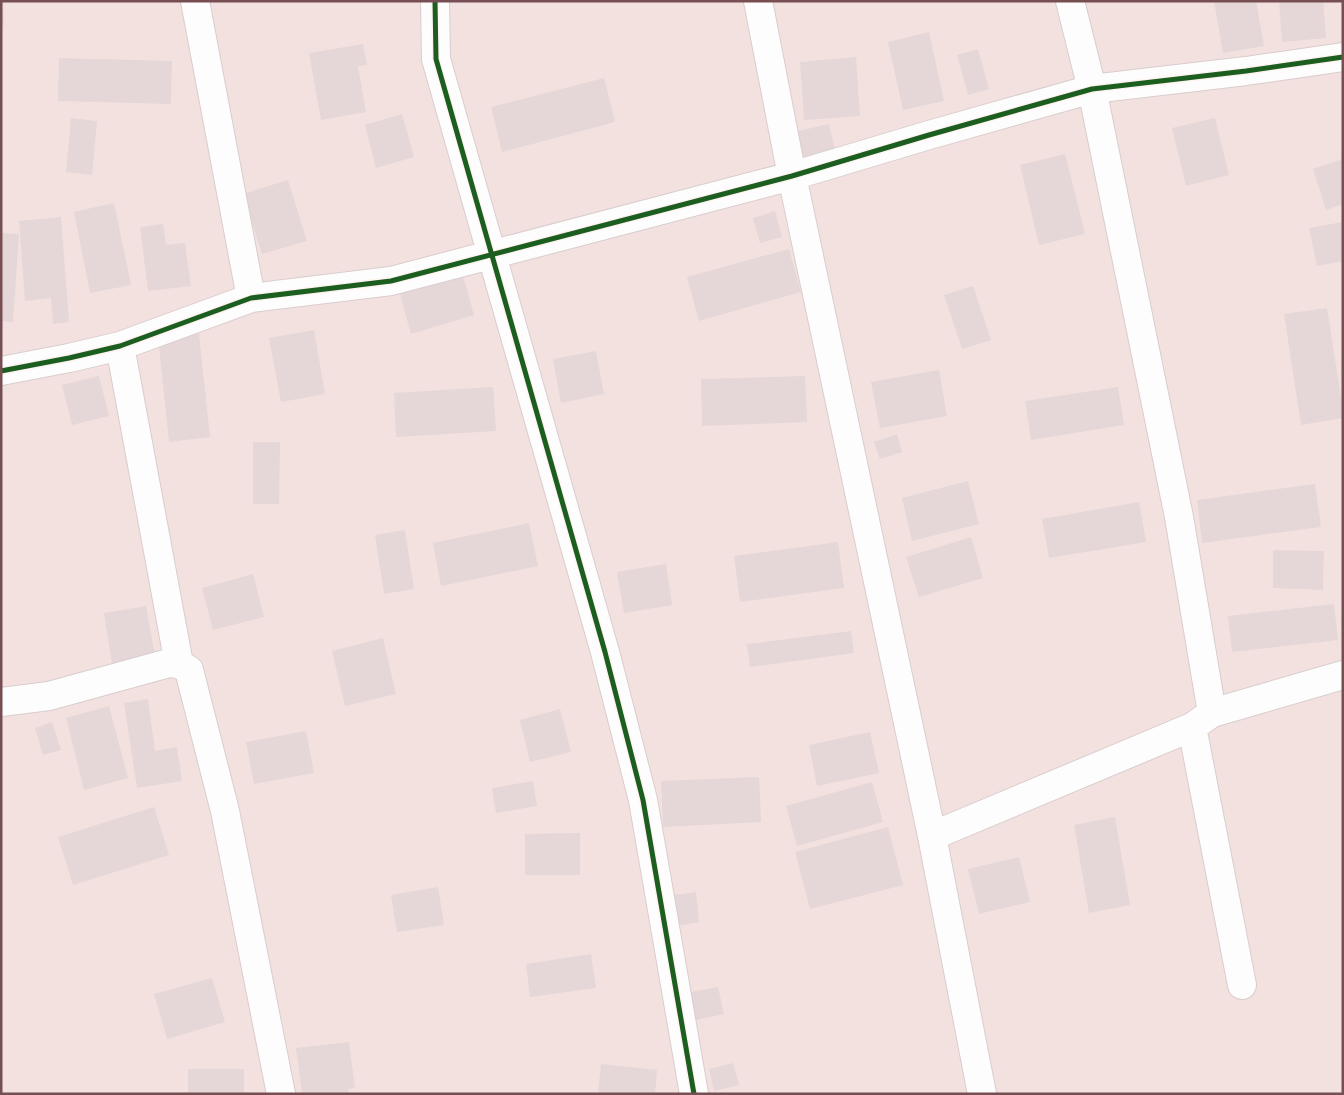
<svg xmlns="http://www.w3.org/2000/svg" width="1344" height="1095" font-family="'Work Sans',sans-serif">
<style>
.residential{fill:#f2e1df}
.building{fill:#e5d7d7}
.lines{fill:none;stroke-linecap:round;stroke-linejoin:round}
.minor-casing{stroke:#d9cdcd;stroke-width:30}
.minor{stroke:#fefdfd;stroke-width:28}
.cycleway-casing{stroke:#fff3f1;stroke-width:8}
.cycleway{stroke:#1b5e20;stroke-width:5}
</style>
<rect width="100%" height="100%" fill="#f8f0ef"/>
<path class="residential" d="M 1,1 L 1343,1 L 1343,1094 L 1,1094 Z"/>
<path class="building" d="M 1,1 L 3,1 L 4,25 L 1,25 Z
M 1214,1 L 1256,1 L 1264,46 L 1223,53 Z
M 1279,1 L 1323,1 L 1326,38 L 1282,42 Z
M 929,32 L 944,101 L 903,110 L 888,42 Z
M 363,44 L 367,65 L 358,66 L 366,112 L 321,120 L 309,53 Z
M 978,49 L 989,89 L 968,95 L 957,55 Z
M 856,57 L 860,116 L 804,120 L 800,62 Z
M 59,58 L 172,61 L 171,104 L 58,101 Z
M 604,78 L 615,122 L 502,152 L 491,107 Z
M 402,114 L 414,157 L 376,168 L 365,125 Z
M 71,118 L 97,121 L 92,175 L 66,172 Z
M 1215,118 L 1229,175 L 1186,186 L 1172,128 Z
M 829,124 L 835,150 L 796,160 L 790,133 Z
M 1065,154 L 1085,234 L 1039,245 L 1020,165 Z
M 1343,159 L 1343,204 L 1326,210 L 1313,169 Z
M 288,180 L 307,241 L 262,254 L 243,194 Z
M 114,203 L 131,285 L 90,293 L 74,212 Z
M 775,211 L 782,237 L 760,243 L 753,218 Z
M 61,217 L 69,322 L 53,324 L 51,298 L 25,301 L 19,221 Z
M 1343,222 L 1343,261 L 1317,266 L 1309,228 Z
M 163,224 L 166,245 L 185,243 L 191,286 L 148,291 L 140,227 Z
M 1,233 L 19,234 L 13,322 L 1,321 Z
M 789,249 L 801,292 L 699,321 L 687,277 Z
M 462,273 L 474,315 L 411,334 L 399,291 Z
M 973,286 L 991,340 L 962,349 L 944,295 Z
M 1327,308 L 1343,410 L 1343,418 L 1301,425 L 1284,314 Z
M 314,330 L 325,394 L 281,402 L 269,338 Z
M 199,334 L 210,437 L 169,442 L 158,338 Z
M 596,351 L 604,394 L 561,403 L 553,359 Z
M 939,370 L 947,416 L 880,428 L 871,382 Z
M 99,376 L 109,416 L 72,425 L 62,385 Z
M 805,376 L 807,422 L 702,426 L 701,379 Z
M 493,387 L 496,431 L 396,437 L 394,393 Z
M 1118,387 L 1124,425 L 1031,440 L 1025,401 Z
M 897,434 L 902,452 L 880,459 L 874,442 Z
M 253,442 L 280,442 L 279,504 L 253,504 Z
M 968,481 L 979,524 L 912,541 L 902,498 Z
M 1315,484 L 1321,527 L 1202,543 L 1197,500 Z
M 1139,502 L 1146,542 L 1049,558 L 1042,519 Z
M 529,523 L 538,566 L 441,586 L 433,543 Z
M 405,530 L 414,589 L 384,594 L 375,535 Z
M 971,537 L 983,578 L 919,597 L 906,557 Z
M 838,542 L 844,588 L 740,602 L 734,556 Z
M 1273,550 L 1324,551 L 1323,590 L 1273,588 Z
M 666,564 L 672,605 L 624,613 L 617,572 Z
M 253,574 L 264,617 L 213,630 L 202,588 Z
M 1334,604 L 1338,640 L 1232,652 L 1228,616 Z
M 146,606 L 155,656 L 112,664 L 104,613 Z
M 851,631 L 854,653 L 750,667 L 747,644 Z
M 383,638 L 396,694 L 345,706 L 332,651 Z
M 148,699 L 155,751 L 177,747 L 182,781 L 137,788 L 124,703 Z
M 109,706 L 128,778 L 84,790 L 66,718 Z
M 560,709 L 571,752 L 530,762 L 520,720 Z
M 52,722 L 61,750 L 43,755 L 35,728 Z
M 306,731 L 314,773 L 254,784 L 246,742 Z
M 870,732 L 879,773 L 817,786 L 809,745 Z
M 759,777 L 761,822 L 663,827 L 661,781 Z
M 533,781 L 537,806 L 496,813 L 492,788 Z
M 872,782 L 883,822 L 797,846 L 786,806 Z
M 154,807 L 169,855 L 73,885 L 58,837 Z
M 1115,817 L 1130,905 L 1089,913 L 1074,825 Z
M 888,827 L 903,885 L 810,909 L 795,852 Z
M 580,833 L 580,875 L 525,875 L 525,834 Z
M 1019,857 L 1030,902 L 979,914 L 968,869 Z
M 438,887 L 444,925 L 397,932 L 391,895 Z
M 696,892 L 699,922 L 671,927 L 667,896 Z
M 591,954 L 596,988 L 530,997 L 526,964 Z
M 212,978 L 225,1022 L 167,1039 L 154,994 Z
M 718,987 L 724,1014 L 692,1021 L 686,993 Z
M 349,1042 L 355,1088 L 348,1089 L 349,1094 L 302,1094 L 296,1048 Z
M 733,1063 L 739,1085 L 714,1091 L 709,1069 Z
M 601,1064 L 657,1070 L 655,1094 L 598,1094 Z
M 188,1069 L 244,1069 L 244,1094 L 188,1094 Z"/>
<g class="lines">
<defs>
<path id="minor" d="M 195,1 L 251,298
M 435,1 L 436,59 L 605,652 L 643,800 L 694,1094
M 758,1 L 792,176 L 932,836 L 982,1094
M 120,346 L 179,664
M 1,371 L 69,358 L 120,346 L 251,298 L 391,281 L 792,176 L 929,135 L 1092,89 L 1246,71 L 1343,57
M 1,702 L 49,696 L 169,663 L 179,664 L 189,670 L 225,811 L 281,1094
M 1212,713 L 1343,675
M 1192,727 L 1242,985
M 932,836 L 1192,727 L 1212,713 L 1179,517 L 1092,89 L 1070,1"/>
</defs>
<use href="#minor" class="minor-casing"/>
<use href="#minor" class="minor"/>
<defs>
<path id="cycleway" d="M 435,1 L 436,59 L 605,652 L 643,800 L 694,1094
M 1,371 L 69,358 L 120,346 L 251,298 L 391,281 L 792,176 L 929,135 L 1092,89 L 1246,71 L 1343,57"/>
</defs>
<use href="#cycleway" class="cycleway-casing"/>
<use href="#cycleway" class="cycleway"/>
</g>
<rect width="1344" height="1095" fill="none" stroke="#774e52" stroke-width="5"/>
</svg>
